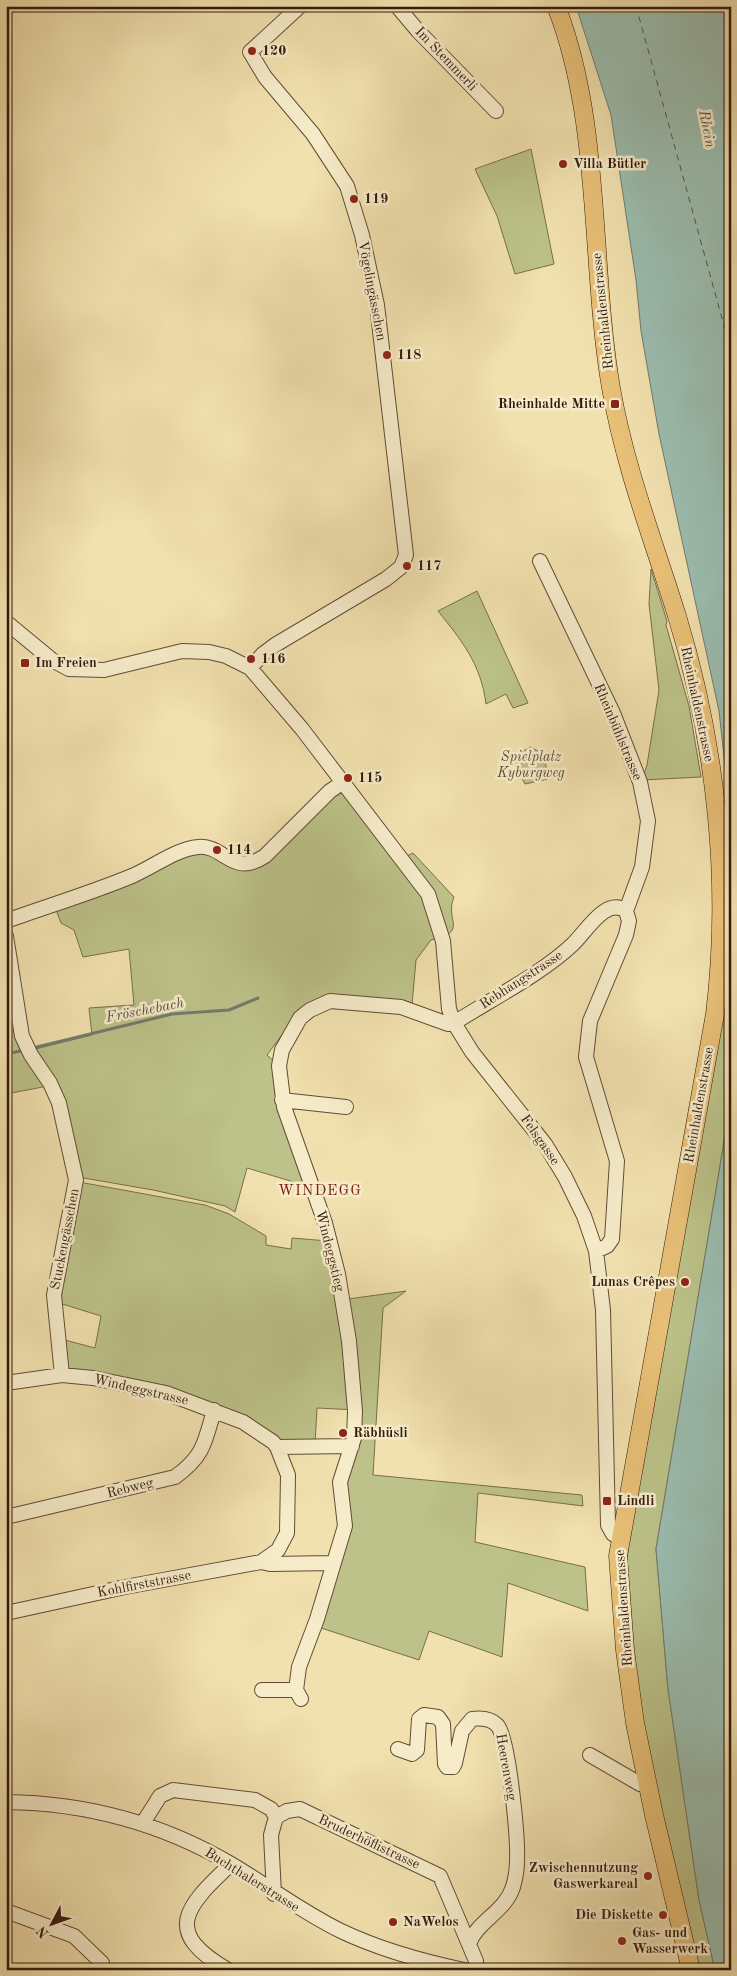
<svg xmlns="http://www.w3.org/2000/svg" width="737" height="1976" font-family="'Old Standard TT',serif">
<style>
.green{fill:#bcc289;stroke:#786e4b}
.water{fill:#9bbdaf;stroke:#727b6e}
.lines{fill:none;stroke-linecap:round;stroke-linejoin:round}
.stream{stroke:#727b6e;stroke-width:3}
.ferry{stroke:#585246;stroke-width:1;stroke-dasharray:6 5;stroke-linecap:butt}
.minor-casing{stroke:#634b35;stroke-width:16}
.major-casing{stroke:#34190d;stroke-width:19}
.minor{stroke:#f6ecca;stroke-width:14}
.major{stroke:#e8c077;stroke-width:18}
.poi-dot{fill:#8f2418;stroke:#f6ecca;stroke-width:2}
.labels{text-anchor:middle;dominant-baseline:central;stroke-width:5;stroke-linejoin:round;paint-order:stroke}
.poi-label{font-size:14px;font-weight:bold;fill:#34190d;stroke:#f6ecca;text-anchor:start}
.street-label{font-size:14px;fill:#34190d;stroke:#f6ecca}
.park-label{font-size:14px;font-style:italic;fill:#5d4c32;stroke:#f6ecca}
.water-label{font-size:15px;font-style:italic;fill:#585246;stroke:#f6ecca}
.neighbourhood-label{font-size:15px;letter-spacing:1px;fill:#7a1f14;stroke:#f6ecca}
</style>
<rect width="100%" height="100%" fill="#f1e1ae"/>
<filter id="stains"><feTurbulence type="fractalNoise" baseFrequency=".004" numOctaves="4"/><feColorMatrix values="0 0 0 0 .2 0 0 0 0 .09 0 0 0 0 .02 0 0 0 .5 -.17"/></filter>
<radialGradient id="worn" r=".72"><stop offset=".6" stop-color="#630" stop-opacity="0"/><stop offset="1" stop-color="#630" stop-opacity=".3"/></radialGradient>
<path class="green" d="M 531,149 L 554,264 L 515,274 L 497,216 L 475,169 Z
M 651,569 L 667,621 L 666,625 L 689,706 L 701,777 L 642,780 L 647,765 L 659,690 L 649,604 Z
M 477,591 L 528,703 L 513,708 L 506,694 L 486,704 C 481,664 462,641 438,611 Z
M 530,747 L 544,754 L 548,779 L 525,784 L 512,758 Z
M 339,792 L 349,796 L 399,860 L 413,853 L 454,897 C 444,920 470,932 431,940 L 416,960 L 412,1005 L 324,999 L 296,1016 L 267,1055 L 278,1065 L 307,1186 L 247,1168 L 235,1212 L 225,1206 L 153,1190 L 78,1177 L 63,1107 L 31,1050 L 92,1035 L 89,1008 L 134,1005 L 129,949 L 83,957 L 74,930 L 61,923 L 55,907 L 197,851 L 240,867 L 328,797 Z
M 6,958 L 20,1045 L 48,1086 L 6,1094 L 6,1048 L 10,1047 L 6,1025 Z
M 724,975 L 731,977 L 731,1100 L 656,1549 L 668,1689 L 699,1900 L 715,1970 L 696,1970 L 625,1650 L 628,1538 Z
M 79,1182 L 205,1205 L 229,1214 L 266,1236 L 266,1245 L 291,1249 L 292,1238 L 328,1241 L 341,1300 L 406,1291 L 383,1308 L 373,1475 L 582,1495 L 583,1506 L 478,1493 L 475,1542 L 585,1567 L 588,1611 L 508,1583 L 502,1657 L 429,1631 L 419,1660 L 315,1626 L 347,1533 L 344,1490 L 357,1410 L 317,1408 L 315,1444 L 279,1444 L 265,1429 L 66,1369 L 61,1339 L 95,1348 L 101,1316 L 59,1303 Z"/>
<path class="water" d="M 576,6 L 731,6 L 731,820 L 719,711 L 659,434 L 641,331 L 636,280 L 611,115 Z
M 731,1100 L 731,1970 L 715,1970 L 699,1900 L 668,1689 L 656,1549 Z"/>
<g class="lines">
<path class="stream" d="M 37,1047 L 172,1014 L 229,1010 L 258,998
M 6,1054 L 20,1051"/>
<path class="ferry" d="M 636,6 L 731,351"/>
<defs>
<path id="minor" d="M 397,6 L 418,31 L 496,111
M 540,561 L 613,713 L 640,782 L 648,821 L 642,867 L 626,911
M 6,622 L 52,660 L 69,669 L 104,670 L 182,651 L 209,652 L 226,656 L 250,668 L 302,729 L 428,894 L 443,941 L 449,1009 L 454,1023 L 472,1052 L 545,1144 L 565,1177 L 584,1216 L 596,1251 L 603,1310 L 608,1525 L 613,1534 L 620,1538
M 250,668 L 263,654 L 275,645 L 386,579 L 401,567 L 406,555 L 377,305 L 362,235 L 347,186 L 313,134 L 265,77 L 250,52 L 300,6
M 6,921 C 48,906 91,893 132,876 C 153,867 176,849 198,847 C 224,844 232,878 265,856 L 330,791 L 342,783
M 6,936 L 22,1036 L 31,1055 L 50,1083 L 59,1103 L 76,1180 L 54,1295 L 62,1375
M 282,1100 L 346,1107
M 6,1383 L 62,1375 L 93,1378 L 166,1393 L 243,1422 L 273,1442 L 277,1447 L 288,1475 L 287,1533 L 278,1550 L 261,1562 L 125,1587 L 6,1613
M 277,1447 L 352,1446
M 6,1517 L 175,1477 C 204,1456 205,1442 214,1410
M 261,1562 L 270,1564 L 334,1563
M 262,1690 L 296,1690
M 301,1699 L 296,1690 L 299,1667 L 317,1619 L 345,1526 L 340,1482 L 354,1438 L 355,1411 L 349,1341 L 338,1274 L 325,1223 L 284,1107 L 279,1066 L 282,1050 L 300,1018 L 310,1010 L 330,1001 L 401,1007 L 448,1024 L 454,1023 C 490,1000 543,973 573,944 C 586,932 606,896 626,911 L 629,921 L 626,935 L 590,1021 L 586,1057 L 617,1161 L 612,1239 L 607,1246 L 596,1251
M 398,1749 L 412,1754 L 417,1750 L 419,1719 L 424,1715 L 438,1717 L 443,1724 L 445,1764 L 447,1767 L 453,1767 L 455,1763 L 462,1731 L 472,1719 C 480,1718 490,1718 497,1725 C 509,1737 518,1839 517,1861 C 517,1869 515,1880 513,1887 C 505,1912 477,1921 469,1944
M 590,1755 L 640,1784 L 648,1783
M 6,1802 C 86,1803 161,1823 231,1864 C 268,1886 302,1912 341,1931 C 381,1950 421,1961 464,1970
M 143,1823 L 160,1796 L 173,1790 L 255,1800 L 271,1809 L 276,1817
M 274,1894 L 271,1835 L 276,1817 L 287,1811 L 300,1809 L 440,1876 L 476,1961 L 475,1970
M 6,1911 L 74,1936 L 102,1963
M 228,1970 C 162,1932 185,1907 231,1864"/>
<path id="major" d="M 556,6 C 602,122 590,266 611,388 C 625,468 653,539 677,616 C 716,743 731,882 715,1014 L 618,1556 L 625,1650 L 635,1723 L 654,1815 L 691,1970"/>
</defs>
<use href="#minor" class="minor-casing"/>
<use href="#major" class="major-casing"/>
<use href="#minor" class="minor"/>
<use href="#major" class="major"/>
</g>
<g class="poi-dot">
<circle cx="252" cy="51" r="5"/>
<circle cx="563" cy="164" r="5"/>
<circle cx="354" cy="199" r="5"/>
<circle cx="387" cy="355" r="5"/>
<rect x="610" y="399" width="10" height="10" rx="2.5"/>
<circle cx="407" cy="566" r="5"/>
<circle cx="251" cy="659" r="5"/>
<rect x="20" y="658" width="10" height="10" rx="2.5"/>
<circle cx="348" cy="778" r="5"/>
<circle cx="217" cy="850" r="5"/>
<circle cx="685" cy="1282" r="5"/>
<circle cx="343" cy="1433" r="5"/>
<rect x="602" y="1496" width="10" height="10" rx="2.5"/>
<circle cx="648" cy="1876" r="5"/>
<circle cx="663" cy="1915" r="5"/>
<circle cx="393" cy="1922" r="5"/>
<circle cx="622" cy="1941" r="5"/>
</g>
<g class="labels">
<g class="poi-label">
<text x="262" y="51">120</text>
<text x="573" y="164">Villa Bütler</text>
<text x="364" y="199">119</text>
<text x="397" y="355">118</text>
<text x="605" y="404" text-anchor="end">Rheinhalde Mitte</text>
<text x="417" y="566">117</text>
<text x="261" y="659">116</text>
<text x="35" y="663">Im Freien</text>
<text x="358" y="778">115</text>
<text x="227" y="850">114</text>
<text x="675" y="1282" text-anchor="end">Lunas Crêpes</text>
<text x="353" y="1433">Räbhüsli</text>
<text x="617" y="1501">Lindli</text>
<text x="638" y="1868" text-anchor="end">Zwischennutzung<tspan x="638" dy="16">Gaswerkareal</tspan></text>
<text x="653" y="1915" text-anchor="end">Die Diskette</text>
<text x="403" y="1922">NaWelos</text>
<text x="632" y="1933">Gas- und<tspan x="632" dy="16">Wasserwerk</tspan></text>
</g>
<g class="street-label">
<text transform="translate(446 59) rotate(46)">Im Stemmerli</text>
<text transform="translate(372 291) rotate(79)">Vögelingässchen</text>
<text transform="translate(603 311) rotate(-96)">Rheinhaldenstrasse</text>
<text transform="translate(697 704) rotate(78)">Rheinhaldenstrasse</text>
<text transform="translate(618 732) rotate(67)">Rheinbühlstrasse</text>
<text transform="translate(521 980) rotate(-33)">Rebhangstrasse</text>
<text transform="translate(699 1105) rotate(-80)">Rheinhaldenstrasse</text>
<text transform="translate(540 1140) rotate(55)">Felsgasse</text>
<text transform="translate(65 1239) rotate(-79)">Stuckengässchen</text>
<text transform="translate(330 1251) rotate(76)">Windeggstieg</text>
<text transform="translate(141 1390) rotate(13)">Windeggstrasse</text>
<text transform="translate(130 1488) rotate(-14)">Rebweg</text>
<text transform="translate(144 1584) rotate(-11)">Kohlfirststrasse</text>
<text transform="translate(624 1608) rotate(-94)">Rheinhaldenstrasse</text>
<text transform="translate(506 1767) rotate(80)">Heerenweg</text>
<text transform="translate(369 1842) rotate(25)">Bruderhöflistrasse</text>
<text transform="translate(252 1880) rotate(32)">Buchthalerstrasse</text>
</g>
<g class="park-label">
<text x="531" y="757">Spielplatz<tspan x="531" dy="16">Kyburgweg</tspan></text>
</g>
<g class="water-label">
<text transform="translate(706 129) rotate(79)">Rhein</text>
<text transform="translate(145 1011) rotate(-11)">Fröschebach</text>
</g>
<g class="neighbourhood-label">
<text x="320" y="1191">WINDEGG</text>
</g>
</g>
<rect width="737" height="1976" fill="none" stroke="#f1e1ae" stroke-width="25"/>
<rect x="8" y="8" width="722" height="1961" fill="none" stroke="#34190d" stroke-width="2.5"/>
<rect x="12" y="12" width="712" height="1951" fill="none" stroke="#34190d"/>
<g transform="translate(52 1924) rotate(229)" stroke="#f6ecca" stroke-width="4" paint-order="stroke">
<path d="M0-4L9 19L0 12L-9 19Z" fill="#34190d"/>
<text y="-8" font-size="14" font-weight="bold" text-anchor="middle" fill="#34190d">N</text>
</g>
<rect width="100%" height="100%" filter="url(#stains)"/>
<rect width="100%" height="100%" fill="url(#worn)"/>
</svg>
